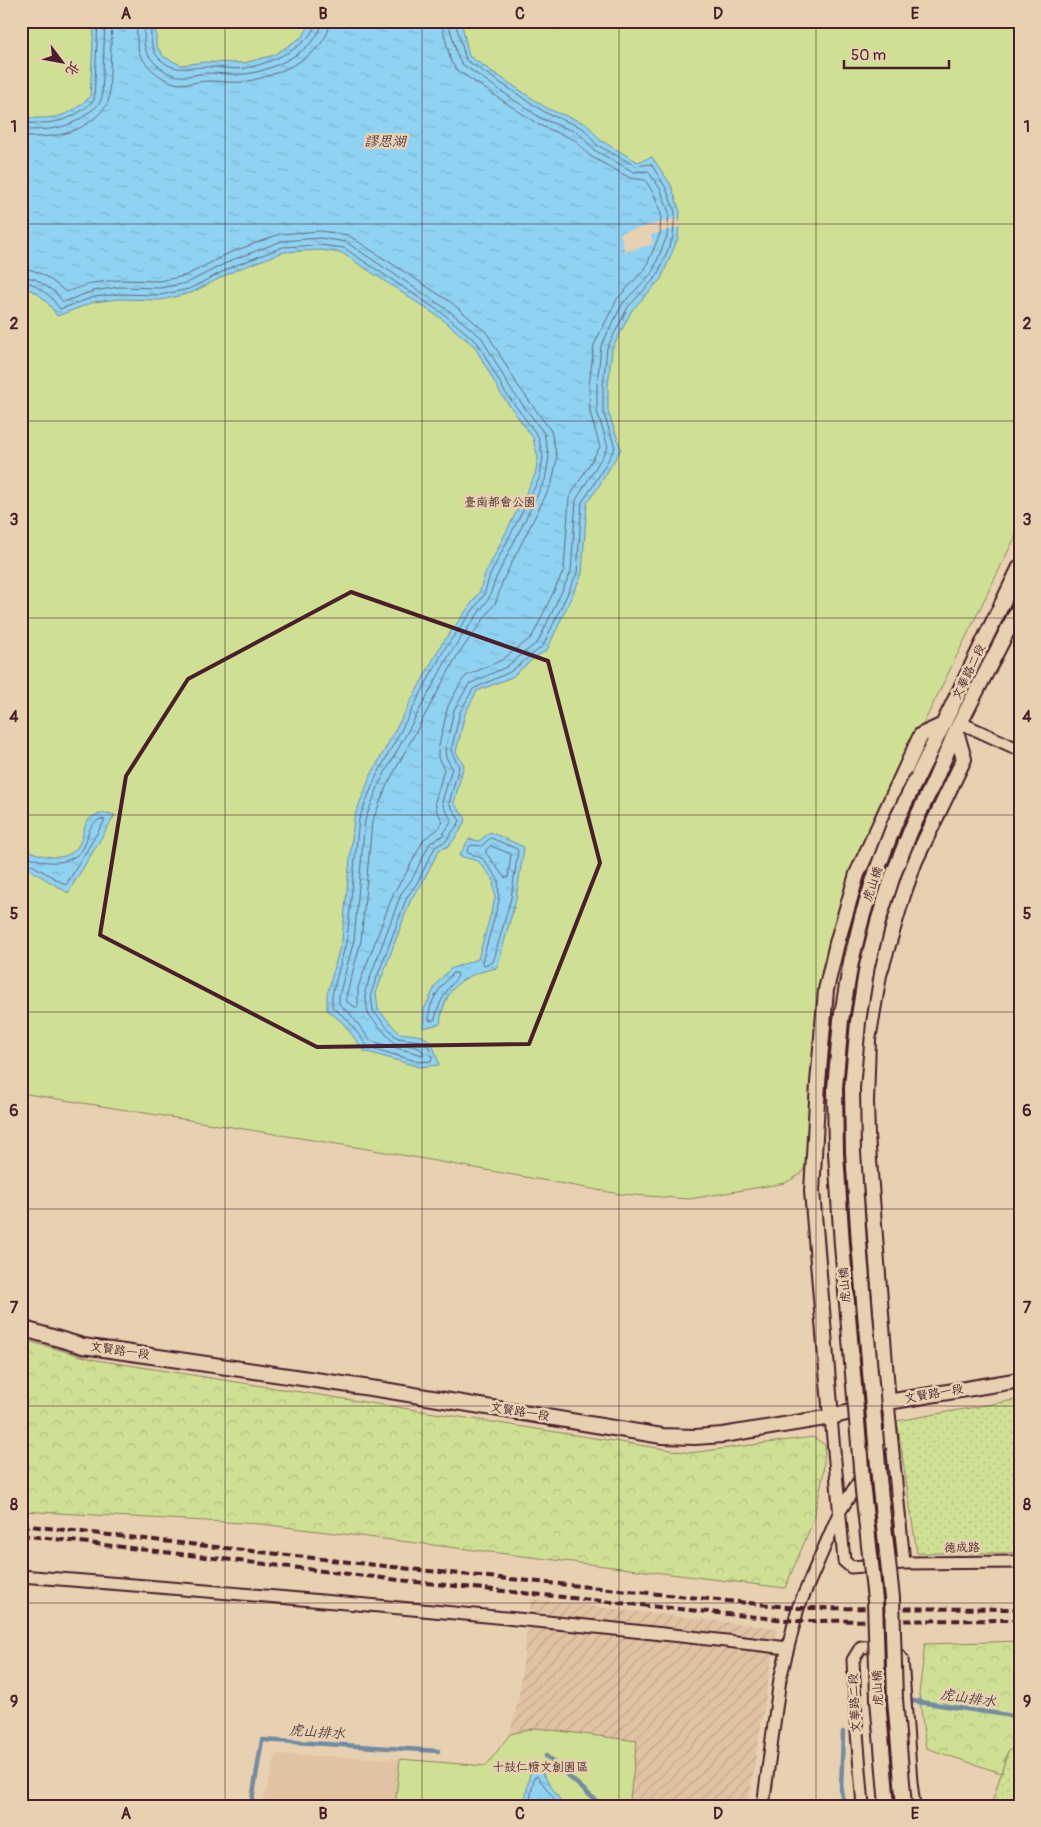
<svg xmlns="http://www.w3.org/2000/svg" width="1041" height="1827" font-family="Pangolin,'LXGW WenKai TC',sans-serif">
<style>
.built{fill:#e1c3a4}
.industrial{fill:url(#industrial-furrows)}
.grass{fill:url(#grass-dots);stroke:#8c8060}
.forest{fill:url(#forest-crowns);stroke:#8c8060}
.park{fill:#cfe094;stroke:#8c8060}
.water{fill:url(#water-ripples);stroke:#738aa2}
.pier{fill:#e8d1b1}
.lines{fill:none;stroke-linecap:round;stroke-linejoin:round}
.shore{stroke:#66677a;stroke-width:1}
.stream{stroke:#738aa2;stroke-width:4.5}
.minor-casing{stroke:#4a1f2b;stroke-width:15}
.tertiary-casing{stroke:#4a1f2b;stroke-width:18}
.minor{stroke:#e8d1b1;stroke-width:11}
.tertiary{stroke:#e8d1b1;stroke-width:14}
.rail{stroke:#4a1f2b;stroke-width:4;stroke-dasharray:8 4;stroke-linecap:butt}
.tertiary-bridge-casing{stroke:#4a1f2b;stroke-width:18;stroke-linecap:butt}
.tertiary-bridge{stroke:#e8d1b1;stroke-width:14}
.marked{fill:none;stroke:#4a1f2b;stroke-width:4;stroke-linejoin:round}
.grid{fill:none;stroke:#4a1f2b;stroke-width:1;stroke-opacity:0.55}
.labels{text-anchor:middle;dominant-baseline:central;stroke-width:5;stroke-linejoin:round;paint-order:stroke}
.park-label{font-size:12px;fill:#573236;stroke:#e8d1b1}
.street-label{font-size:12px;fill:#4a1f2b;stroke:#e8d1b1}
.water-label{font-size:14px;font-style:italic;fill:#543a49;stroke:#e8d1b1}
.neatline{fill:none;stroke:#4a1f2b;stroke-width:2}
.grid-label{font-size:16px;text-anchor:middle;font-weight:bold;fill:#4a1f2b}
</style>
<defs>
<pattern id="industrial-furrows" width="10" height="10" patternUnits="userSpaceOnUse" patternTransform="scale(1.25)"><rect width="10" height="10" fill="#e1c3a4"/><path d="M-1 1l2-2M0 10L10 0M9 11l2-2" fill="none" stroke="#c3a78d"/></pattern>
<pattern id="grass-dots" width="8" height="8" patternUnits="userSpaceOnUse" patternTransform="scale(1.25)"><rect width="8" height="8" fill="#cfe094"/><path d="M2 2h.1M6 6h.1" fill="none" stroke="#b3c080" stroke-width="1.8" stroke-linecap="round"/></pattern>
<pattern id="forest-crowns" width="20" height="18" patternUnits="userSpaceOnUse" patternTransform="scale(1.25)"><rect width="20" height="18" fill="#cfe094"/><path d="M2 6a3 3 0 1 1 6 0M12 15a3 3 0 1 1 6 0" fill="none" stroke="#b3c080"/></pattern>
<pattern id="water-ripples" width="26" height="14" patternUnits="userSpaceOnUse" patternTransform="scale(1.25)"><rect width="26" height="14" fill="#8fd2f1"/><path d="M2 4q2-2 4 0t4 0M15 11q2-2 4 0t4 0" fill="none" stroke="#7db4cf"/></pattern>
</defs>
<rect width="100%" height="100%" fill="#e8d1b1"/>
<filter id="ink" filterUnits="userSpaceOnUse"><feTurbulence type="fractalNoise" baseFrequency=".02" numOctaves="2"/><feDisplacementMap in="SourceGraphic" scale="10" xChannelSelector="R" yChannelSelector="G"/><feConvolveMatrix kernelMatrix="1 2 1 2 8 2 1 2 1" color-interpolation-filters="sRGB"/></filter>
<g filter="url(#ink)">
<path class="built" d="M 276,1754 L 400,1759 L 395,1806 L 262,1806 Z"/>
<path class="industrial" d="M 531,1599 L 777,1628 L 748,1806 L 395,1806 L 400,1759 L 486,1766 L 510,1734 L 518,1701 Z"/>
<path class="grass" d="M 1020,1399 L 1020,1553 L 917,1553 L 897,1421 Z
M 1020,1746 L 1020,1806 L 991,1806 L 1008,1751 Z"/>
<path class="forest" d="M 21,1339 L 96,1360 L 690,1453 L 813,1437 L 825,1445 L 823,1476 L 812,1524 L 785,1588 L 261,1524 L 21,1511 Z
M 1020,1641 L 1020,1746 L 1008,1751 L 1001,1773 L 926,1748 L 919,1694 L 925,1644 Z"/>
<path class="park" d="M 21,21 L 1020,21 L 1020,527 L 856,861 L 822,968 L 810,1079 L 811,1154 L 801,1174 L 785,1183 L 689,1199 L 620,1194 L 374,1150 L 21,1093 Z
M 536,1728 L 637,1741 L 629,1806 L 395,1806 L 400,1759 L 486,1766 L 510,1734 Z"/>
<path class="water" d="M 94,21 L 156,21 L 156,45 L 164,57 L 181,65 L 206,62 L 244,63 L 274,55 L 303,36 L 312,21 L 457,21 L 462,25 L 469,56 L 548,109 L 587,124 L 600,140 L 638,162 L 652,157 L 671,185 L 680,212 L 678,238 L 661,279 L 632,310 L 612,349 L 608,386 L 608,411 L 621,449 L 597,489 L 587,503 L 582,574 L 547,650 L 534,658 L 512,677 L 477,691 L 465,714 L 456,752 L 464,765 L 454,803 L 466,819 L 460,831 L 449,846 L 439,850 L 421,885 L 411,899 L 376,993 L 378,1009 L 399,1033 C 429,1036 431,1035 439,1065 L 419,1067 L 364,1051 L 343,1023 L 327,1010 L 327,995 L 342,939 L 354,818 L 370,777 L 441,645 L 479,593 L 485,574 L 535,475 L 538,458 L 533,438 L 501,394 L 475,347 L 442,319 L 342,253 L 320,250 L 284,252 L 236,270 L 191,293 L 161,300 L 119,299 L 94,302 L 57,316 C 48,302 38,290 21,287 L 21,118 C 55,118 64,120 90,97 Z
M 535,21 L 582,21 C 567,30 548,33 535,21 Z
M 106,813 L 115,815 L 68,893 L 21,864 L 21,846 C 36,856 67,865 78,846 C 88,830 79,816 106,813 Z
M 490,832 L 524,847 L 516,899 L 497,968 C 461,975 445,987 440,1024 L 423,1028 L 424,1009 L 437,983 L 450,969 L 478,959 L 495,899 L 493,879 L 478,861 L 459,856 L 469,839 L 479,841 Z
M 541,1771 L 560,1800 L 560,1806 L 524,1806 L 530,1772 Z"/>
<path class="pier" d="M 678,218 L 680,227 L 651,235 L 653,244 L 625,252 L 620,233 Z"/>
<g class="lines">
<path class="shore" d="M 137,21 C 137,30 136,40 138,48 C 141,64 163,82 179,84 C 190,84 200,81 210,81 C 222,81 236,84 248,81 C 276,76 329,55 330,21
M 145,21 C 145,29 143,40 145,48 C 149,61 166,75 179,76 C 188,77 197,74 206,73 C 219,73 232,75 245,74 C 269,72 321,49 322,21
M 151,21 C 151,36 149,50 161,60 C 175,73 191,67 208,67 C 220,67 234,70 246,68 C 268,64 313,46 316,21
M 21,123 C 54,124 70,123 94,100 L 98,21
M 21,130 C 47,130 69,130 89,112 C 95,108 100,105 102,97 L 105,21
M 21,137 C 51,137 72,137 96,117 C 102,111 107,107 109,98 L 112,21
M 21,268 C 40,269 53,282 66,292 L 92,283 L 119,280 L 159,281 L 185,276 L 229,253 L 280,234 L 320,231 L 348,235 L 452,303 L 487,333 L 517,384 L 551,431 L 557,458 L 552,483 L 503,580 L 496,602 L 457,656 L 387,785 L 372,822 L 361,941 L 346,997 L 347,1002 L 357,1008 L 358,1006 L 358,987 L 394,892 L 405,875 L 424,839 L 437,830 L 443,822 L 437,811 L 435,802 L 444,769 L 438,758 L 438,750 L 448,706 L 461,682 L 466,676 L 502,660 L 532,637 L 564,570 L 569,498 L 600,447 L 590,412 L 589,386 L 594,345 L 617,299 L 645,269 L 660,234 L 661,214 L 654,194 L 645,180 L 630,178 L 590,156 L 575,140 L 539,125 L 457,70 L 451,62 L 441,21
M 21,276 L 35,279 L 55,292 L 63,302 L 93,291 L 119,287 L 160,288 L 187,283 L 232,260 L 282,241 L 320,238 L 346,242 L 448,310 L 482,338 L 510,388 L 544,433 L 549,457 L 545,480 L 496,578 L 489,598 L 451,652 L 380,782 L 365,820 L 354,940 L 339,996 L 339,1004 L 351,1015 L 371,1041 L 423,1055 L 423,1051 C 414,1043 402,1047 393,1042 L 368,1014 L 365,991 L 401,894 L 412,879 L 430,843 L 442,836 L 452,821 L 444,808 L 442,802 L 452,768 L 446,757 L 445,751 L 454,710 L 469,684 L 506,667 L 538,642 L 571,572 L 576,500 L 608,447 L 597,411 L 597,386 L 601,346 L 623,303 L 652,273 L 667,236 L 669,213 L 661,190 L 648,171 L 634,172 L 594,150 L 579,133 L 542,119 L 462,64 L 458,58 L 448,21
M 21,282 L 31,283 L 50,296 L 60,309 L 94,297 L 119,294 L 160,295 L 189,289 L 234,266 L 283,247 L 320,245 L 344,248 L 445,315 L 478,343 L 505,392 L 538,436 L 543,457 L 540,477 L 490,575 L 484,595 L 445,648 L 375,779 L 359,819 L 347,939 L 332,995 L 332,1007 L 347,1019 L 368,1047 L 419,1062 L 431,1061 L 432,1058 L 429,1047 L 420,1041 L 398,1038 L 395,1036 L 373,1011 L 371,993 L 407,897 L 417,883 L 435,847 L 446,841 L 460,821 L 449,803 L 459,767 L 451,751 L 460,712 L 473,689 L 510,672 L 543,646 L 577,573 L 582,502 L 593,486 L 615,448 L 603,411 L 603,386 L 607,348 L 628,307 L 657,276 L 673,237 L 675,212 L 666,188 L 651,164 L 636,166 L 597,145 L 583,128 L 546,113 L 466,60 L 455,21
M 491,838 L 517,849 L 518,851 L 511,898 L 493,962 L 484,965 L 482,962 L 499,901 L 498,879 L 482,858 L 468,853 L 467,851 L 471,845 L 481,846 Z
M 491,846 L 511,854 L 508,878 L 504,877 L 486,853 L 486,850 Z
M 21,852 C 27,855 33,859 39,860 C 54,865 76,862 84,847 C 89,835 87,825 101,819 L 105,820 L 66,885 L 25,861 L 21,860
M 453,973 L 457,973 L 458,976 C 447,990 439,1001 435,1019 L 430,1021 C 425,1006 443,983 453,973 Z
M 529,1806 L 534,1778 L 537,1776 L 555,1800 L 555,1806"/>
<path class="stream" d="M 913,1701 L 1020,1717
M 843,1732 L 841,1791 L 844,1806
M 546,1756 L 602,1806
M 251,1806 L 262,1740 L 438,1751"/>
<defs>
<path id="minor" d="M 961,723 L 1020,750
M 831,1417 L 844,1561 L 851,1567 L 904,1563 L 888,1402
M 904,1563 L 1020,1562
M 21,1576 C 277,1596 533,1618 787,1648
M 763,1806 L 780,1679 L 798,1608 L 840,1511 L 891,1430
M 863,1806 L 856,1720 L 853,1660 L 861,1647 L 889,1646 L 902,1659 L 911,1782 L 914,1806"/>
<path id="tertiary" d="M 918,776 L 1020,567
M 933,784 L 956,731 L 1020,606
M 21,1328 L 83,1346 L 384,1390 L 662,1436 L 695,1437 L 723,1435 L 831,1417 L 888,1402 L 1020,1380
M 888,1402 L 867,1135 L 866,1102 L 868,1040 L 879,975 L 903,895 L 915,861 L 964,759 L 956,731
M 831,1417 L 812,1191 L 818,1083 L 826,990 L 837,943 L 857,874 L 921,735 L 943,725"/>
</defs>
<use href="#minor" class="minor-casing"/>
<use href="#tertiary" class="tertiary-casing"/>
<use href="#minor" class="minor"/>
<use href="#tertiary" class="tertiary"/>
<path class="rail" d="M 21,1525 L 420,1570 L 798,1608 L 1020,1609
M 21,1535 L 416,1582 L 796,1621 L 1020,1620"/>
<defs>
<path id="tertiary-bridge" d="M 887,1806 L 878,1700 L 875,1600 L 863,1491 L 842,1245 L 836,1153 L 835,1088 L 841,1020 L 851,962 L 862,917 L 877,870 L 895,823 L 918,776
M 904,1806 L 895,1699 L 892,1598 L 880,1489 L 859,1243 L 853,1152 L 852,1088 L 858,1022 L 867,966 L 878,922 L 893,875 L 911,830 L 933,784"/>
</defs>
<use href="#tertiary-bridge" class="tertiary-bridge-casing"/>
<use href="#tertiary-bridge" class="tertiary-bridge"/>
</g>
</g>
<path class="marked" d="M 351,592 L 548,661 L 600,863 L 529,1044 L 317,1047 L 100,935 L 126,776 L 188,679 Z"/>
<path class="grid" d="M 225,21 L 225,1806M 422,21 L 422,1806M 619,21 L 619,1806M 816,21 L 816,1806M 21,224 L 1020,224M 21,421 L 1020,421M 21,618 L 1020,618M 21,815 L 1020,815M 21,1012 L 1020,1012M 21,1209 L 1020,1209M 21,1406 L 1020,1406M 21,1603 L 1020,1603"/>
<g class="labels">
<g class="park-label">
<text x="500" y="502">臺南都會公園</text>
<text x="540" y="1767">十鼓仁糖文創園區</text>
</g>
<g class="street-label">
<text transform="translate(969 672) rotate(-64)">文華路二段</text>
<text transform="translate(873 884) rotate(-71)">虎山橋</text>
<text transform="translate(845 1285) rotate(-95)">虎山橋</text>
<text transform="translate(120 1351) rotate(8)">文賢路一段</text>
<text transform="translate(934 1394) rotate(-10)">文賢路一段</text>
<text transform="translate(520 1412) rotate(9)">文賢路一段</text>
<text transform="translate(962 1548) rotate(-1)">德成路</text>
<text transform="translate(878 1688) rotate(-93)">虎山橋</text>
<text transform="translate(855 1703) rotate(-93)">文華路二段</text>
</g>
<g class="water-label">
<text x="385" y="141">謬思湖</text>
<text transform="translate(968 1698) rotate(8)">虎山排水</text>
<text transform="translate(317 1732) rotate(4)">虎山排水</text>
</g>
</g>
<rect width="1041" height="1827" fill="none" stroke="#e8d1b1" stroke-width="55"/>
<g transform="translate(62 62) rotate(122)" stroke="#e8d1b1" stroke-width="4" paint-order="stroke">
<path d="M0-4L9 19L0 12L-9 19Z" fill="#4a1f2b"/>
<text y="-8" font-size="14" font-weight="bold" text-anchor="middle" fill="#4a1f2b">北</text>
</g>
<path d="M844 60v8h105v-8" fill="none" stroke="#4a1f2b" stroke-width="2.5"/>
<text x="851" y="60" font-size="15" fill="#4a1f2b" stroke="#e8d1b1" stroke-width="4" paint-order="stroke">50 m</text>
<rect x="28" y="28" width="986" height="1772" class="neatline"/>
<g class="grid-label">
<text x="126" y="19">A</text>
<text x="323" y="19">B</text>
<text x="520" y="19">C</text>
<text x="718" y="19">D</text>
<text x="915" y="19">E</text>
<text x="14" y="132">1</text>
<text x="1027" y="132">1</text>
<text x="14" y="329">2</text>
<text x="1027" y="329">2</text>
<text x="14" y="525">3</text>
<text x="1027" y="525">3</text>
<text x="14" y="722">4</text>
<text x="1027" y="722">4</text>
<text x="14" y="919">5</text>
<text x="1027" y="919">5</text>
<text x="14" y="1116">6</text>
<text x="1027" y="1116">6</text>
<text x="14" y="1313">7</text>
<text x="1027" y="1313">7</text>
<text x="14" y="1510">8</text>
<text x="1027" y="1510">8</text>
<text x="14" y="1707">9</text>
<text x="1027" y="1707">9</text>
<text x="126" y="1819">A</text>
<text x="323" y="1819">B</text>
<text x="520" y="1819">C</text>
<text x="718" y="1819">D</text>
<text x="915" y="1819">E</text>
</g>
</svg>
